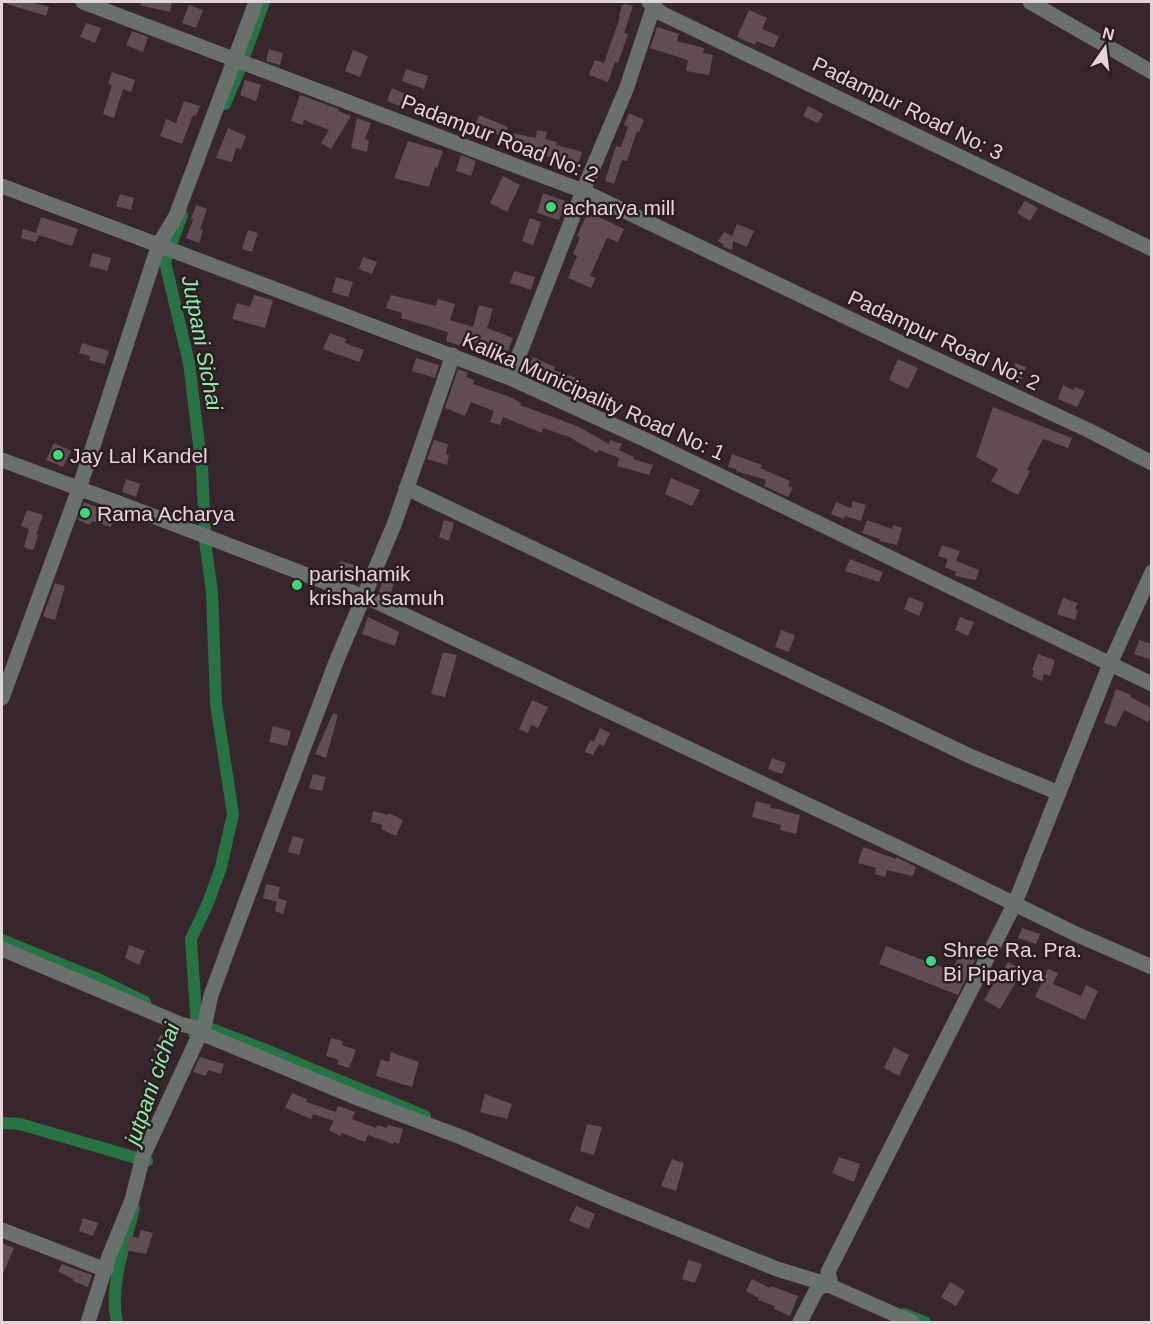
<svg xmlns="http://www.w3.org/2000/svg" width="1153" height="1324" font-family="Arial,sans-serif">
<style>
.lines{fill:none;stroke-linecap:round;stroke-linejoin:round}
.canal{stroke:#277343;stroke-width:12}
.building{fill:#614e55}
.minor{stroke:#6a716c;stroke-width:15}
.poi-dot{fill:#3ed77d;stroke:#2d1d23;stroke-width:2}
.labels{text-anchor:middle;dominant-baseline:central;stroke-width:5;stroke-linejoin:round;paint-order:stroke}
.street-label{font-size:21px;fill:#e0d5d8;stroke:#2d1d23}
.poi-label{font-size:21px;fill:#e0d5d8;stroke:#2d1d23;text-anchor:start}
.water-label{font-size:22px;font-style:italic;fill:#89eea8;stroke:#2d1d23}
</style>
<rect width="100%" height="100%" fill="#37262c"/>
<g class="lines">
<path class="canal" d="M 246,52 L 264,2
M 225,104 L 240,69
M 182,215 L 165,262 L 189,363 L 202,469 L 205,530
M 2,940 L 98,979 L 145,1002
M 196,1027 L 209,1028 L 261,1048 L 425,1116
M 194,1034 L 197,1028 L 191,939 L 208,903 L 221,867 L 233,814 L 216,704 L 212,592 L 205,541
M 2,1123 L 20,1124 L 147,1161
M 904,1314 L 925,1322
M 117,1322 C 109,1288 125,1243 134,1209"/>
</g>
<path class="building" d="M 8,2 L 31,2 L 49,7 L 46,16 L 7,4 Z
M 141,2 L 172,2 L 170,12 L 140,5 Z
M 625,4 L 633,6 L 624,33 L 628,34 L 618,63 L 615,62 L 608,82 L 589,75 L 595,60 L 604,63 L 620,17 L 619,17 L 622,5 Z
M 189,5 L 203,10 L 196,28 L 182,23 Z
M 749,10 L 767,18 L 762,29 L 779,36 L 774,48 L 756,41 L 755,45 L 737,37 Z
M 86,23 L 101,28 L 95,43 L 80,37 Z
M 657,27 L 679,34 L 677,41 L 704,48 L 703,53 L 713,55 L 709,75 L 686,71 L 688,60 L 650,48 Z
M 132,31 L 148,37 L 143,52 L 126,45 Z
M 269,49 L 283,53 L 280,65 L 266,61 Z
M 353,50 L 368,56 L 360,77 L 345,71 Z
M 406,69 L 428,76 L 424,89 L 402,81 Z
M 112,72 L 135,80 L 131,92 L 123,89 L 114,118 L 103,114 L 112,85 L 108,84 Z
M 245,80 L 261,85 L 256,101 L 240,95 Z
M 392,88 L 405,94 L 399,106 L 387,101 Z
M 300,95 L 339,109 L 338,111 L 351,116 L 331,149 L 321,143 L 329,130 L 304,120 L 302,125 L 291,121 Z
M 184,101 L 200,106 L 196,116 L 193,115 L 182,144 L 160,136 L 166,119 L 176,123 Z
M 808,106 L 823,114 L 818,123 L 803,116 Z
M 629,113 L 644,120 L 639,132 L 637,131 L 627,161 L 622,160 L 614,184 L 605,181 L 616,146 L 621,147 L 628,127 L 624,125 Z
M 479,115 L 508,127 L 504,137 L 475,127 Z
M 357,118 L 371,123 L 365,139 L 369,140 L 367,152 L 351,148 Z
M 228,128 L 246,136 L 241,149 L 236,148 L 232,162 L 216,158 Z
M 537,130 L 547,132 L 545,139 L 557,142 L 556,145 L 582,152 L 575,175 L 560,171 L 563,161 L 532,152 L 531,155 L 521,152 L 523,145 L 511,143 L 512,133 L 536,138 Z
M 408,141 L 443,151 L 437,168 L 435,167 L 429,187 L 394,178 Z
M 461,155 L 476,161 L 471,176 L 456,171 Z
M 503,176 L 520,185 L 507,212 L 490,203 Z
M 543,193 L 565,201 L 559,220 L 537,213 Z
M 120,194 L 134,198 L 131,210 L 116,206 Z
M 1025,201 L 1038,208 L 1030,221 L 1017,213 Z
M 196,205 L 207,209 L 200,229 L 203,230 L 199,243 L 186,238 L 193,220 L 191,219 Z
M 588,212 L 624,229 L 618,242 L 607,238 L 590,276 L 596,278 L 591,288 L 568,278 L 577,256 L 573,254 L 580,237 L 577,236 Z
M 41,217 L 78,229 L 72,246 L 39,235 L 36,242 L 21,238 L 23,229 L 36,233 Z
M 530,218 L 541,222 L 533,245 L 522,241 Z
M 737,224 L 754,231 L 747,247 L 733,241 L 732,250 L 723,247 L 724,245 L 718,241 L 724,232 L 732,236 Z
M 248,230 L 258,233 L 252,252 L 242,249 Z
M 93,253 L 111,258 L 107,271 L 89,266 Z
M 363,257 L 377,262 L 372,274 L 359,269 Z
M 514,271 L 535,277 L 531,290 L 510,283 Z
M 336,277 L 353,282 L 348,297 L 332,292 Z
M 254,295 L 273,300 L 265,328 L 232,319 L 237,303 L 250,307 Z
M 391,295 L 436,306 L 438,299 L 455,304 L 450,320 L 473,327 L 479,305 L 493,309 L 487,328 L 513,338 L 507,354 L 466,339 L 464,347 L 446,341 L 448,332 L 401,318 L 402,313 L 386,308 Z
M 330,333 L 346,339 L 345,343 L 364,350 L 359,362 L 323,349 Z
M 82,343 L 109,351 L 105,364 L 89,360 L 90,356 L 79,353 Z
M 533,357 L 555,367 L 554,370 L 576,378 L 573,388 L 561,383 L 561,382 L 542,372 L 541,375 L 527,368 Z
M 416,358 L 439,365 L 435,378 L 412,371 Z
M 898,359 L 918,368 L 908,389 L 889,380 Z
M 1015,363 L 1026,367 L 1020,384 L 1009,380 Z
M 458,369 L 468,373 L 466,377 L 474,380 L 473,384 L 510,397 L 521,403 L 520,405 L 577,426 L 609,444 L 610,440 L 622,444 L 619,450 L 634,457 L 633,459 L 653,465 L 649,475 L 617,466 L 619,458 L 599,450 L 597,453 L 569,437 L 543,428 L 542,433 L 503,417 L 500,425 L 490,422 L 494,411 L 471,402 L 465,416 L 445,408 Z
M 1063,385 L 1073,390 L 1075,387 L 1085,391 L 1077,407 L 1058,399 Z
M 993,407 L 1072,438 L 1068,448 L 1043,439 L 1027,470 L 1030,471 L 1018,495 L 991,481 L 998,469 L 976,457 Z
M 434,440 L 448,444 L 446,454 L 449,455 L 447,465 L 427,459 Z
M 54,443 L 71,451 L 63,467 L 46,460 Z
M 732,454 L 762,465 L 760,468 L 790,481 L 788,486 L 793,488 L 788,497 L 764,486 L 766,480 L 736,471 L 736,469 L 728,467 Z
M 671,478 L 700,490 L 692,506 L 665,494 Z
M 126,479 L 140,484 L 136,497 L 122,492 Z
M 853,501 L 866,505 L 861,521 L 845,516 L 844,519 L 831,514 L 836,502 L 851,508 Z
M 84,502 L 115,514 L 111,527 L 92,521 L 90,525 L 78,520 Z
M 27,510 L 43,515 L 36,535 L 38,535 L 34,549 L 31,550 L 24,547 L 29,529 L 21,526 Z
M 444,520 L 454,523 L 449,541 L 439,537 Z
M 867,520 L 892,529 L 893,525 L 902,528 L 897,545 L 879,541 L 880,539 L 862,533 Z
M 942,545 L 960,551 L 956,561 L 979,570 L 976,580 L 955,576 L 956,572 L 945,567 L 948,559 L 938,556 Z
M 850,559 L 883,572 L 879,582 L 845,571 Z
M 340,561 L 355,565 L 350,580 L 336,575 Z
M 385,573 L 396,576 L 390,596 L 379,592 Z
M 55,583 L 65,586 L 55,620 L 43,616 Z
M 909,597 L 924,603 L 919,616 L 904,609 Z
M 1063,598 L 1078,603 L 1075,609 L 1078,610 L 1075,620 L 1057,614 Z
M 368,617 L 399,632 L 395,646 L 362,634 Z
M 960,617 L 974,622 L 968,636 L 955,630 Z
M 781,630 L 795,635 L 789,652 L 775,647 Z
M 1139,640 L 1152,644 L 1152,660 L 1134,654 Z
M 443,652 L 457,655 L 445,697 L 431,694 Z
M 1038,654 L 1055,660 L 1050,676 L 1044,674 L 1042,681 L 1032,677 L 1034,671 L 1032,670 Z
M 1116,689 L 1131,695 L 1130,697 L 1152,708 L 1152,715 L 1148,722 L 1124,710 L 1116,727 L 1104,723 Z
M 532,700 L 548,707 L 538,728 L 531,725 L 528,733 L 519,729 Z
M 333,713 L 338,715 L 326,758 L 315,754 Z
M 273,726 L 291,731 L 287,746 L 269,742 Z
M 600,728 L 610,733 L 604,746 L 599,744 L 593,755 L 585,752 L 590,740 L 597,743 L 594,741 Z
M 772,758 L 786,763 L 782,774 L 768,769 Z
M 313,774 L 326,777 L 322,791 L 309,788 Z
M 756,801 L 771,805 L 770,808 L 783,810 L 783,811 L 800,815 L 796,834 L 780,830 L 781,825 L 752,817 Z
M 373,811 L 388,815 L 389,813 L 403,820 L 396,836 L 381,829 L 383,825 L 371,822 Z
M 293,836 L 304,839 L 299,855 L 288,852 Z
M 863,847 L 896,859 L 896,857 L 916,867 L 913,876 L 887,870 L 885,877 L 875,874 L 876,868 L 858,863 Z
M 266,884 L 280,887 L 278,898 L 287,901 L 283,914 L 275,911 L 277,902 L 263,898 Z
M 1022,928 L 1040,934 L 1036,944 L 1018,938 Z
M 129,945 L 145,951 L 139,965 L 125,958 Z
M 886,946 L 952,971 L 960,954 L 975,960 L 958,995 L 879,964 Z
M 1008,962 L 1023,970 L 1000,1009 L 984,1000 L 994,983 L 996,984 Z
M 1048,969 L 1058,973 L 1053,984 L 1081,996 L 1086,985 L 1098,991 L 1085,1020 L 1035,997 Z
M 161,1034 L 172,1040 L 164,1056 L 153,1050 Z
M 331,1038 L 343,1041 L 342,1045 L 356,1050 L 349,1068 L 337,1064 L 339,1060 L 326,1056 Z
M 894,1047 L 909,1055 L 899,1076 L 884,1068 Z
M 391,1052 L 419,1062 L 412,1087 L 376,1076 L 381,1059 L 389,1062 Z
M 200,1057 L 224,1064 L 221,1074 L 208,1070 L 206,1076 L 193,1072 Z
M 292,1093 L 307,1099 L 306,1102 L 336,1112 L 338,1106 L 355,1112 L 352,1119 L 376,1128 L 377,1125 L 387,1128 L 388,1125 L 403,1129 L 399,1144 L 394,1142 L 393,1144 L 368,1135 L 365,1142 L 342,1133 L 340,1136 L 329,1130 L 334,1121 L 313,1114 L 311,1119 L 285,1108 Z
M 485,1094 L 512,1104 L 507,1119 L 480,1112 Z
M 587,1124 L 602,1127 L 594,1155 L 580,1151 Z
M 839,1157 L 860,1164 L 854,1182 L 832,1173 Z
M 672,1159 L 684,1163 L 676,1191 L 661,1186 Z
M 576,1206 L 595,1214 L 589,1229 L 569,1221 Z
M 83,1218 L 98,1223 L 93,1236 L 79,1231 Z
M 141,1230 L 153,1233 L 146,1254 L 126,1250 L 128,1236 L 139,1238 Z
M 2,1243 L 14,1248 L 2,1276 Z
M 688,1260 L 702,1264 L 695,1283 L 682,1279 Z
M 62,1264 L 92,1275 L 88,1287 L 73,1281 L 74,1280 L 58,1271 Z
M 752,1279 L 770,1288 L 771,1286 L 798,1296 L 790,1316 L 774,1309 L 775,1306 L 758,1300 L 759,1298 L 746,1291 Z
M 950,1282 L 965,1291 L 956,1306 L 941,1297 Z"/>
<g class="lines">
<path class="minor" d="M 83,2 L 583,191 L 869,328 L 1088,430 L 1152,463
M 649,2 L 661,13 L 1152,249
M 1030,2 L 1152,72
M 2,186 L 510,378 L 646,440 L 1152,684
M 510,378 L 583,191 L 627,87 L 655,2
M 2,460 L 124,505 L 375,601 L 927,861 L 1078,935 L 1152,967
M 406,488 L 972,757 L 1059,793
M 2,698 L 79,489 L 159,244 L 176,216 L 256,2
M 2,949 L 180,1024 L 197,1028 L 201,1033 L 360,1099 L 461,1137 L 607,1200 L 777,1269 L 826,1284 L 912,1322
M 2,1230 L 106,1270
M 88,1322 L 109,1256 L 132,1200 L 143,1156 L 205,1023 L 211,995 L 256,874 L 336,662 L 394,525 L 453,355
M 800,1322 L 816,1291 L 830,1279 L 828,1272 L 1015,903 L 1110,664 L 1152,572"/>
</g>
<g class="poi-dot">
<circle cx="551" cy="207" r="6"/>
<circle cx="58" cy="455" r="6"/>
<circle cx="85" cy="513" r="6"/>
<circle cx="297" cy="585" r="6"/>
<circle cx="931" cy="961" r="6"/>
</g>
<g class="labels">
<g class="street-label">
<text transform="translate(908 108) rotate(26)">Padampur Road No: 3</text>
<text transform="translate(500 138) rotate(21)">Padampur Road No: 2</text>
<text transform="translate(944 340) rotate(25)">Padampur Road No: 2</text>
<text transform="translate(594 396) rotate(24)">Kalika Municipality Road No: 1</text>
</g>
<g class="poi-label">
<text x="563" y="207">acharya mill</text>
<text x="70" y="455">Jay Lal Kandel</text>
<text x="97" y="513">Rama Acharya</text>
<text x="309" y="573">parishamik<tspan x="309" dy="24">krishak samuh</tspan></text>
<text x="943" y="949">Shree Ra. Pra.<tspan x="943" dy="24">Bi Pipariya</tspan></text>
</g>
<g class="water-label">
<text transform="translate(202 343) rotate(79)">Jutpani Sichai</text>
<text transform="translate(152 1084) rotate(-71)">jutpani cichai</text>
</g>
</g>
<rect width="1153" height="1324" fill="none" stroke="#e0d5d8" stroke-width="6"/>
<g transform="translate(1105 48) rotate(14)" stroke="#2d1d23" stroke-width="4.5" paint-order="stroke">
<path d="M0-4.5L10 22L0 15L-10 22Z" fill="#e0d5d8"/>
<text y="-9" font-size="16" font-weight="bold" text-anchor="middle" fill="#e0d5d8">N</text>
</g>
</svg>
